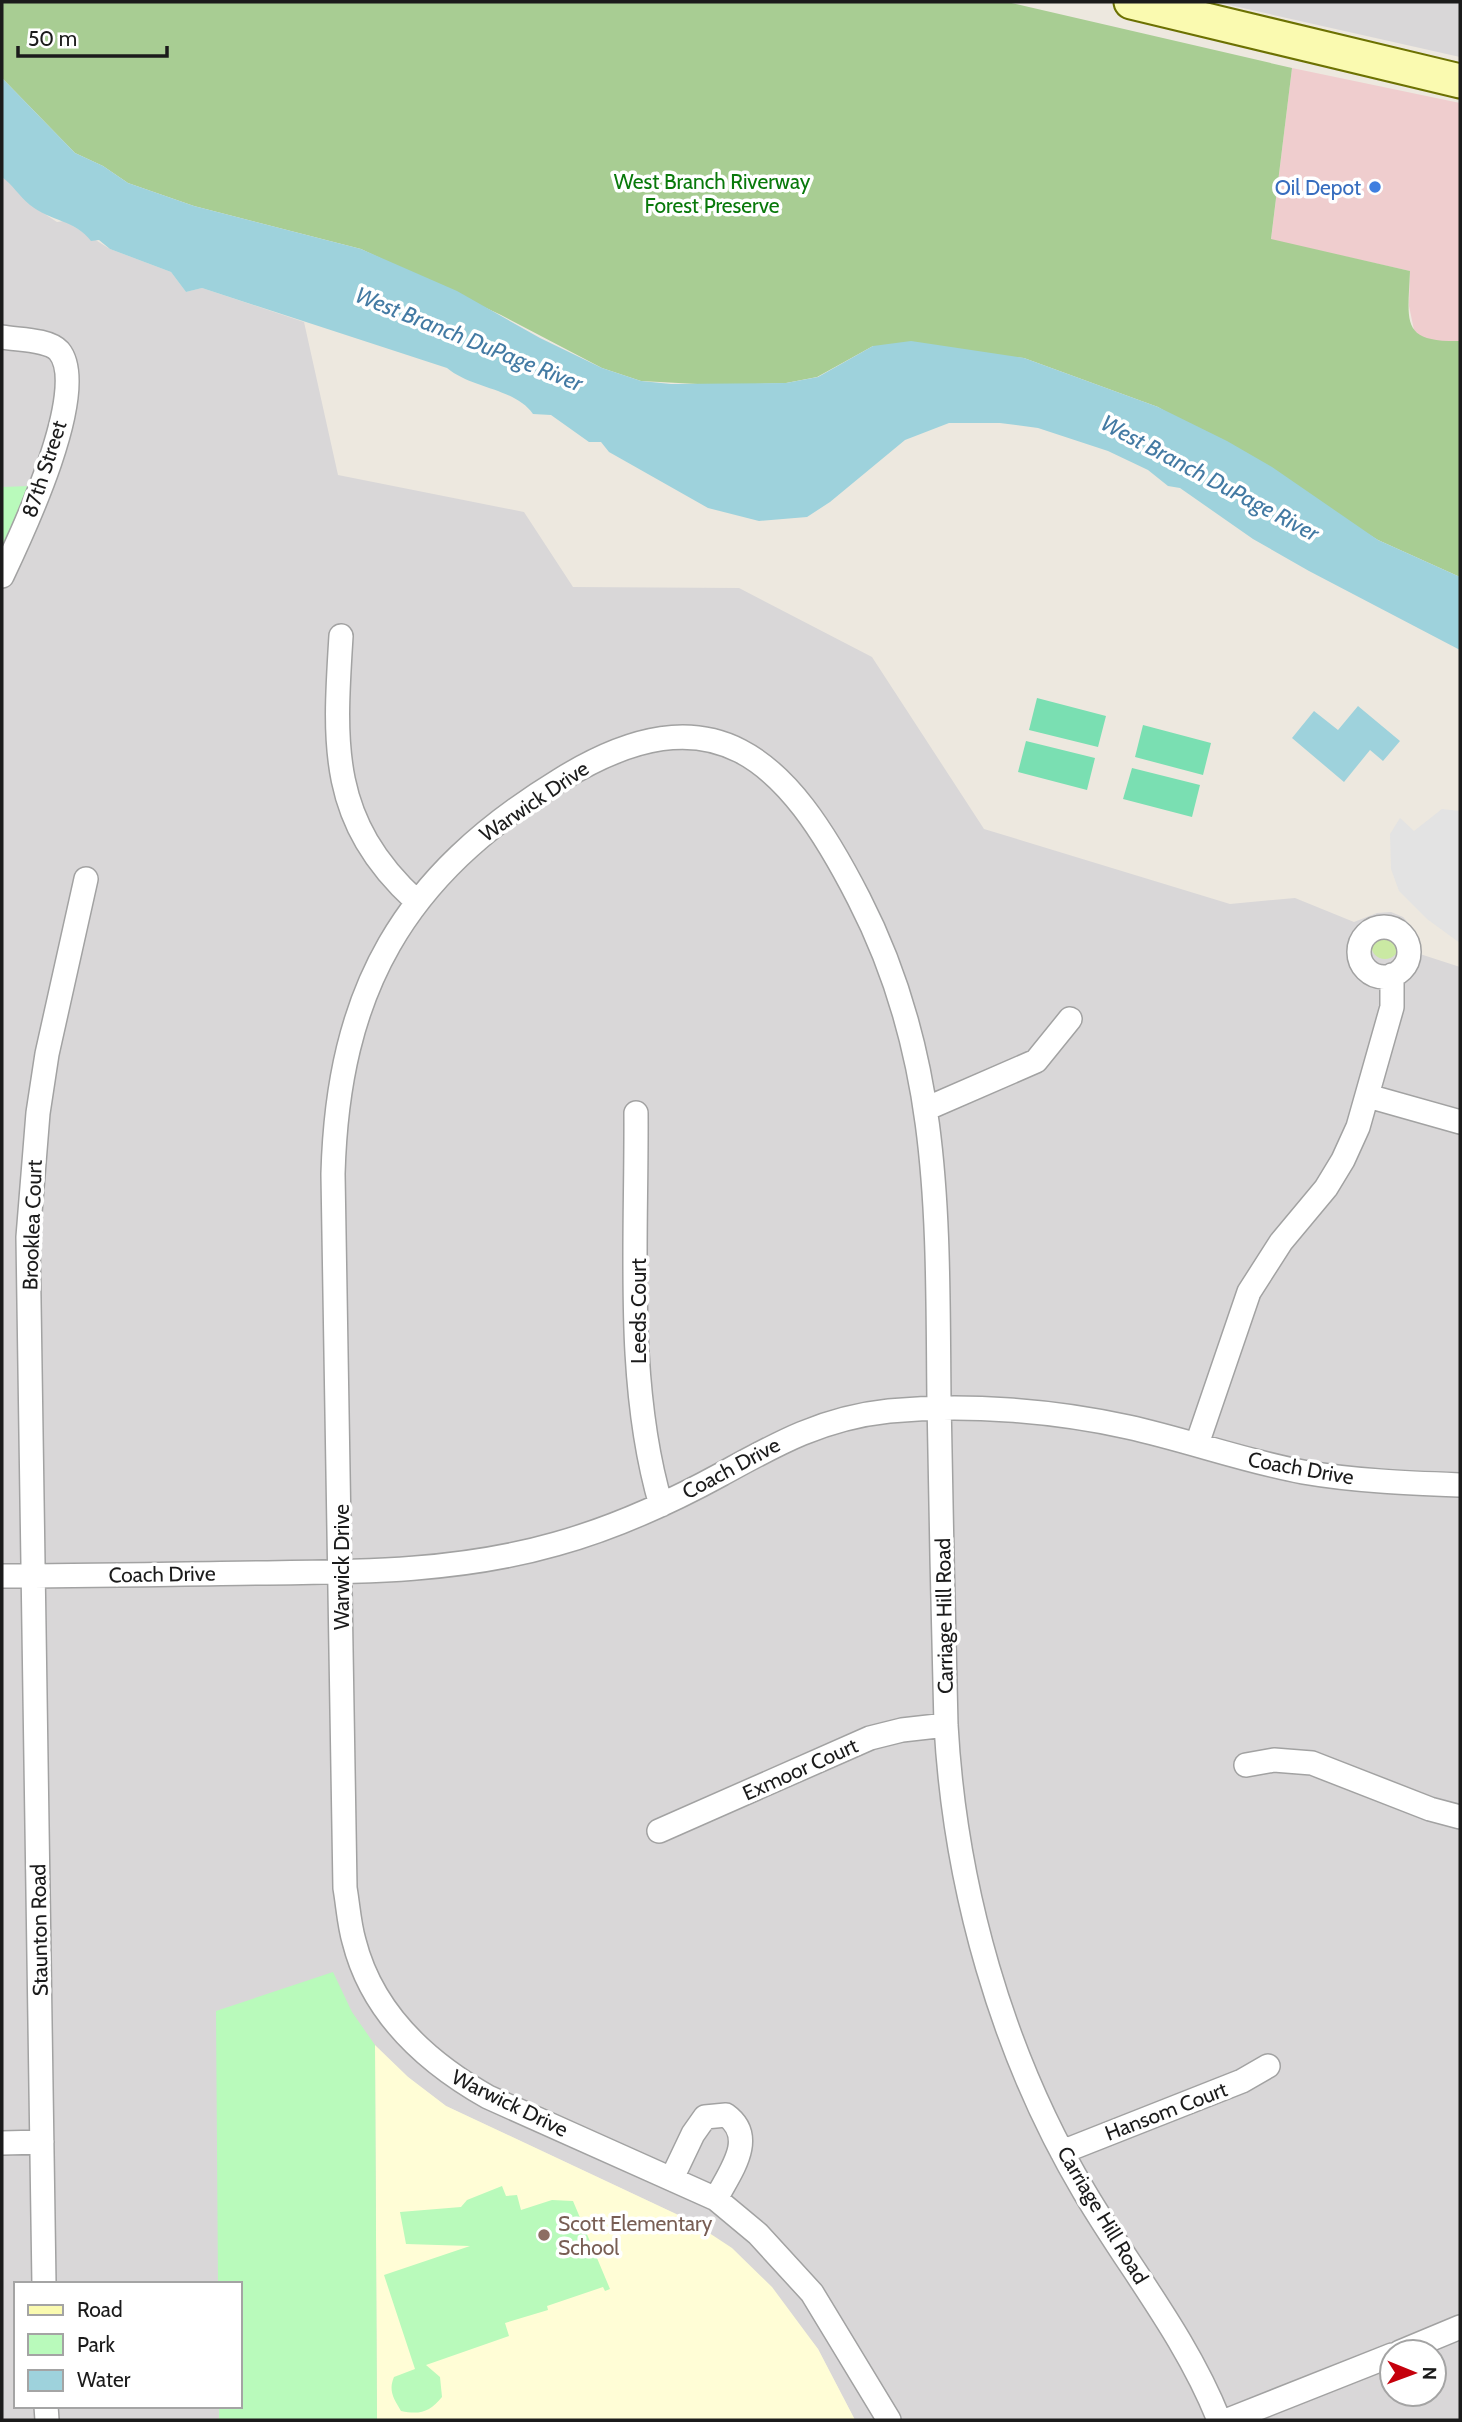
<svg xmlns="http://www.w3.org/2000/svg" width="1462" height="2422" font-family="Cabin,sans-serif">
<style>
.residential{fill:#d9d7d8;fill-rule:evenodd}
.commercial{fill:#efcdce}
.education{fill:#fffdd6}
.grass{fill:#cae9a3}
.forest{fill:#a8cd93}
.park{fill:#b9fabb}
.pitch{fill:#7adfb2}
.parking{fill:#e3e3e3}
.water{fill:#9ed2dc}
.lines{fill:none;stroke-linecap:round;stroke-linejoin:round}
.street-casing{stroke:#a2a2a2;stroke-width:26}
.secondary-casing{stroke:#6c7102;stroke-width:37}
.street{stroke:#fff;stroke-width:23}
.secondary{stroke:#fafab0;stroke-width:33}
.shop-dot{fill:#3f7fe0;stroke:#fff;stroke-width:2.5}
.education-dot{fill:#8d6e63;stroke:#fff;stroke-width:2.5}
.labels{text-anchor:middle;dominant-baseline:central;stroke-width:7;stroke-linejoin:round;paint-order:stroke}
.park-label{font-size:21px;fill:#09790b;stroke:#fff}
.shop-label{font-size:21px;fill:#366cbe;stroke:#fff;text-anchor:end}
.street-label{font-size:21px;fill:#1b1b1b;stroke:#fff}
.education-label{font-size:21px;fill:#785e54;stroke:#fff;text-anchor:start}
.water-label{font-size:23px;font-style:italic;fill:#437aa3;stroke:#fff}
</style>
<rect width="100%" height="100%" fill="#ede8df"/>
<path class="residential" d="M 1216,2 L 1460,2 L 1460,57 Z
M 2,177 L 14,185 L 31,205 L 57,222 L 65,221 L 110,249 L 171,272 L 186,292 L 202,288 L 304,322 L 338,475 L 524,512 L 573,587 L 739,588 L 872,657 L 984,829 L 1230,904 L 1295,898 L 1354,922 L 1377,913 L 1391,912 L 1403,917 L 1413,928 L 1420,941 L 1420,954 L 1460,967 L 1460,2420 L 855,2420 L 818,2349 L 802,2329 L 691,2221 L 446,2106 L 408,2077 L 375,2046 L 377,2420 L 2,2420 ZM 16,2284 L 240,2284 L 240,2406 L 16,2406 ZM 1392,2352 L 1434,2352 L 1434,2394 L 1392,2394 Z"/>
<path class="commercial" d="M 1292,68 L 1460,103 L 1460,341 L 1432,341 L 1422,338 L 1414,330 L 1409,306 L 1410,271 L 1271,240 Z"/>
<path class="education" d="M 375,2045 L 408,2077 L 446,2106 L 691,2221 L 732,2248 L 772,2287 L 818,2349 L 855,2420 L 377,2420 Z"/>
<path class="grass" d="M1371 945a14 14 0 1 1 28 0a14 14 0 1 1-28 0Z"/>
<path class="forest" d="M 2,2 L 1007,2 L 1292,68 L 1271,239 L 1410,271 C 1408,322 1400,342 1460,341 L 1460,577 L 1378,540 L 1158,407 L 1024,358 L 873,346 L 817,377 L 786,383 L 716,385 L 641,381 L 602,368 L 501,315 L 361,249 L 194,206 L 128,183 L 103,166 L 75,153 L 2,78 Z"/>
<path class="park" d="M 30,486 L 2,554 L 2,487 Z
M 333,1972 L 352,2012 L 375,2045 L 377,2420 L 219,2420 L 219,2406 L 240,2406 L 240,2284 L 218,2284 L 216,2011 Z
M 502,2186 L 506,2196 L 517,2195 L 521,2210 L 552,2200 L 573,2201 L 610,2289 L 605,2291 L 603,2287 L 547,2306 L 548,2310 L 505,2323 L 509,2336 L 426,2365 L 440,2377 L 442,2397 C 430,2412 420,2415 401,2411 C 394,2399 388,2391 394,2377 L 415,2369 L 384,2275 L 470,2246 L 406,2244 L 400,2212 L 461,2207 L 467,2200 Z"/>
<path class="pitch" d="M 1037,698 L 1106,716 L 1098,747 L 1029,730 Z
M 1143,725 L 1211,743 L 1203,775 L 1135,757 Z
M 1026,741 L 1095,758 L 1087,790 L 1018,772 Z
M 1132,768 L 1200,785 L 1192,817 L 1123,799 Z"/>
<path class="parking" d="M 1442,809 L 1460,811 L 1460,943 L 1427,919 L 1399,891 L 1391,869 L 1390,834 L 1400,818 L 1414,831 Z"/>
<path class="water" d="M 2,78 L 75,153 L 103,166 L 128,183 L 194,206 L 361,249 L 457,291 L 540,338 L 602,368 L 641,381 L 671,384 L 786,383 L 818,377 L 873,346 L 911,341 L 1024,358 L 1158,407 L 1227,441 L 1272,467 L 1378,540 L 1460,577 L 1460,650 L 1309,571 L 1253,539 L 1180,488 L 1168,486 L 1148,470 L 1108,451 L 1038,428 L 1000,423 L 949,423 L 905,440 L 830,502 L 807,517 L 759,521 L 708,508 L 609,452 L 601,442 L 589,442 L 551,415 L 533,414 C 515,388 472,389 447,368 L 202,288 L 186,292 L 171,272 L 110,249 L 99,240 L 91,241 C 75,220 50,221 30,205 C 19,196 13,185 2,177 Z
M 1358,706 L 1400,741 L 1383,761 L 1370,750 L 1344,782 L 1292,738 L 1314,711 L 1338,730 Z"/>
<g class="lines">
<defs>
<path id="street" d="M 2,337 C 18,340 48,339 59,351 C 91,389 21,536 2,576
M 341,636 C 334,746 329,821 416,901
M1359 952a25 25 0 1 1 50 0a25 25 0 1 1-50 0Z
M 1368,1096 L 1460,1122
M 928,1108 L 1036,1061 L 1070,1019
M 636,1113 C 637,1241 625,1383 661,1505
M 1197,1444 L 1249,1292 L 1281,1242 L 1326,1188 L 1343,1160 L 1358,1127 L 1392,1007 L 1392,975
M 2,1576 C 87,1576 172,1574 257,1573 C 359,1572 458,1572 556,1544 C 614,1528 669,1503 722,1474 C 778,1443 823,1418 889,1411 C 967,1404 1051,1410 1128,1427 C 1187,1440 1244,1461 1303,1472 C 1355,1481 1408,1483 1460,1485
M 1246,1765 L 1274,1760 L 1312,1763 L 1430,1809 L 1460,1817
M 659,1831 L 870,1738 L 902,1730 L 946,1725
M 2,2143 L 42,2142
M 1062,2152 L 1242,2081 L 1268,2066
M 672,2178 L 693,2134 L 705,2117 L 726,2115 C 758,2138 729,2173 716,2199
M 44,2284 L 28,1237 L 38,1113 L 47,1054 L 86,879
M 1400,2352 L 1460,2327
M 46,2406 L 47,2420
M 889,2420 L 812,2293 L 758,2234 L 716,2199 L 488,2097 C 426,2062 372,2013 354,1941 C 349,1924 348,1905 345,1888 L 333,1174 C 338,990 403,876 560,780 C 714,685 787,758 859,899 C 943,1062 937,1222 939,1400 C 941,1508 943,1617 946,1725 C 955,1887 1002,2054 1085,2193 C 1130,2269 1186,2337 1219,2420
M 1228,2420 L 1392,2355"/>
<path id="secondary" d="M 1131,2 L 1460,81"/>
</defs>
<use href="#street" class="street-casing"/>
<use href="#secondary" class="secondary-casing"/>
<use href="#street" class="street"/>
<use href="#secondary" class="secondary"/>
</g>
<circle class="shop-dot" cx="1375" cy="187" r="7"/>
<circle class="education-dot" cx="544" cy="2235" r="7"/>
<g class="labels">
<g class="park-label">
<text x="712" y="181">West Branch Riverway<tspan x="712" dy="24">Forest Preserve</tspan></text>
</g>
<g class="shop-label">
<text x="1361" y="187">Oil Depot</text>
</g>
<g class="street-label">
<text transform="translate(44 469) rotate(-72)">87th Street</text>
<text transform="translate(534 801) rotate(-34)">Warwick Drive</text>
<text transform="translate(32 1225) rotate(-88)">Brooklea Court</text>
<text transform="translate(638 1311) rotate(-90)">Leeds Court</text>
<text transform="translate(731 1468) rotate(-28)">Coach Drive</text>
<text transform="translate(1301 1468) rotate(10)">Coach Drive</text>
<text transform="translate(341 1567) rotate(-90)">Warwick Drive</text>
<text transform="translate(162 1574) rotate(-1)">Coach Drive</text>
<text transform="translate(944 1616) rotate(-91)">Carriage Hill Road</text>
<text transform="translate(800 1769) rotate(-24)">Exmoor Court</text>
<text transform="translate(39 1930) rotate(-91)">Staunton Road</text>
<text transform="translate(510 2103) rotate(26)">Warwick Drive</text>
<text transform="translate(1166 2111) rotate(-21)">Hansom Court</text>
<text transform="translate(1103 2215) rotate(59)">Carriage Hill Road</text>
</g>
<g class="education-label">
<text x="558" y="2223">Scott Elementary<tspan x="558" dy="24">School</tspan></text>
</g>
<g class="water-label">
<text transform="translate(469 339) rotate(22)">West Branch DuPage River</text>
<text transform="translate(1210 478) rotate(28)">West Branch DuPage River</text>
</g>
</g>
<rect width="1462" height="2422" fill="none" stroke="#1b1b1b" stroke-width="7"/>
<rect x="14" y="2282" width="228" height="126" fill="#ffffff" stroke="#a4a4a4" stroke-width="2"/>
<rect x="28" y="2305" width="35" height="10" fill="#fafab0" stroke="#a4a4a4" stroke-width="2"/>
<text x="77" y="2317" font-size="21" fill="#1b1b1b">Road</text>
<rect x="28" y="2334" width="35" height="21" fill="#b9fabb" stroke="#a4a4a4" stroke-width="2"/>
<text x="77" y="2352" font-size="21" fill="#1b1b1b">Park</text>
<rect x="28" y="2370" width="35" height="21" fill="#9ed2dc" stroke="#a4a4a4" stroke-width="2"/>
<text x="77" y="2387" font-size="21" fill="#1b1b1b">Water</text>
<g transform="translate(1413 2373) rotate(91)"><circle r="33" fill="#ffffff" stroke="#a4a4a4" stroke-width="2"/>
<path d="M0-5L12 26L0 18L-12 26Z" fill="#c5000c"/>
<text y="-10" font-size="19" font-weight="bold" text-anchor="middle" fill="#1b1b1b">N</text>
</g>
<path d="M18 46v10h149v-10" fill="none" stroke="#1b1b1b" stroke-width="3.5"/>
<text x="28" y="46" font-size="21" fill="#1b1b1b" stroke="#ffffff" stroke-width="5" paint-order="stroke">50 m</text>
</svg>
